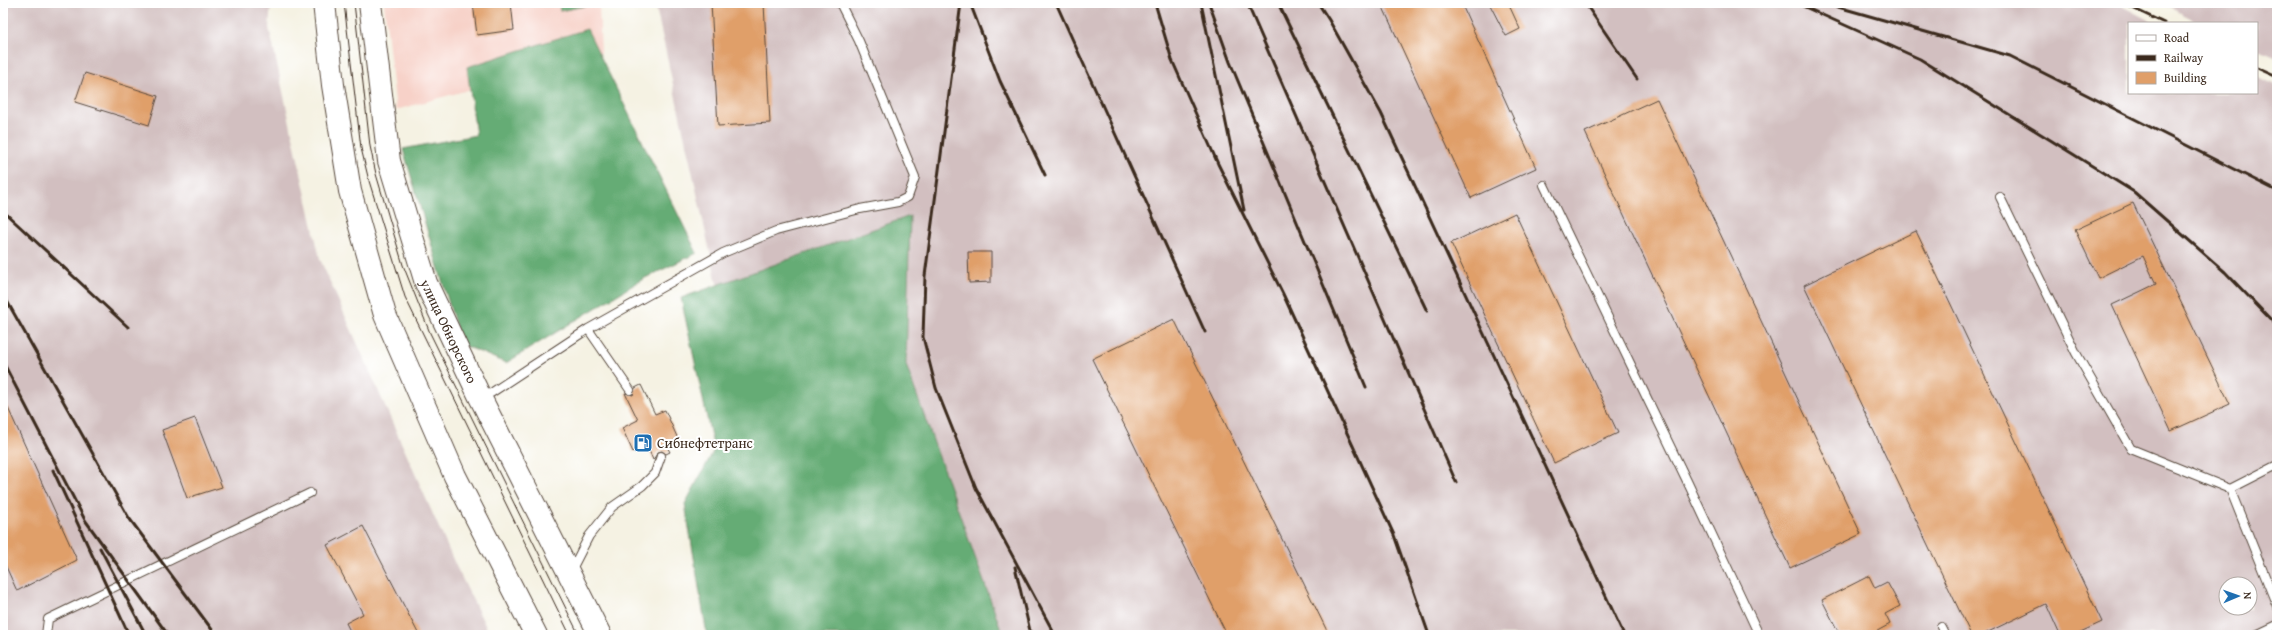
<svg xmlns="http://www.w3.org/2000/svg" width="2280" height="638" font-family="'Gentium Book Plus',serif">
<style>
.built{fill:#f7d1c8}
.industrial{fill:#d2bfc0;fill-rule:evenodd}
.forest{fill:#65ac74;stroke:#506b49}
.building{fill:#e09f69}
.lines{fill:none;stroke-linecap:round;stroke-linejoin:round}
.service-casing{stroke:#57483c;stroke-width:10}
.primary-casing{stroke:#57483c;stroke-width:24}
.service{stroke:#fff;stroke-width:8}
.primary{stroke:#fff;stroke-width:22}
.tram{stroke:#3b2a1e;stroke-width:1}
.rail{stroke:#3b2a1e;stroke-width:3}
.labels{text-anchor:middle;dominant-baseline:central;stroke-width:4;stroke-linejoin:round;paint-order:stroke}
.street-label{font-size:14px;fill:#3b2a1e;stroke:#fff}
.poi-label{font-size:14px;fill:#3b2a1e;stroke:#fff;text-anchor:start}
</style>
<rect width="100%" height="100%" fill="#fff"/>
<filter id="ink" filterUnits="userSpaceOnUse"><feTurbulence type="fractalNoise" baseFrequency=".025" numOctaves="2"/><feDisplacementMap in="SourceGraphic" scale="8" xChannelSelector="R" yChannelSelector="G"/><feConvolveMatrix kernelMatrix="1 2 1 2 8 2 1 2 1" color-interpolation-filters="sRGB"/></filter>
<filter id="wash" filterUnits="userSpaceOnUse"><feTurbulence type="fractalNoise" baseFrequency=".012" numOctaves="4" result="noise"/><feDisplacementMap in="SourceGraphic" scale="16" xChannelSelector="R" yChannelSelector="G"/><feGaussianBlur stdDeviation="0.9" result="paint"/><feColorMatrix in="noise" values="0 0 0 0 0 0 0 0 0 0 0 0 0 0 0 0 0 1.4 0 .05"/><feComposite in="paint" operator="in"/></filter>
<g filter="url(#wash)">
<rect width="100%" height="100%" fill="#f5f2e3"/>
<path class="built" d="M 384,3 L 599,3 L 601,53 L 396,110 Z"/>
<path class="industrial" d="M 3,3 L 271,3 L 269,28 L 320,259 L 455,564 L 490,635 L 3,635 Z
M 655,3 L 2117,3 L 2155,23 L 2129,23 L 2129,93 L 2257,93 L 2257,76 L 2277,86 L 2277,635 L 864,635 L 721,302 ZM 2226,584 L 2250,584 L 2250,608 L 2226,608 Z
M 2161,3 L 2277,3 L 2277,58 L 2257,49 L 2257,23 L 2200,23 Z"/>
<path class="forest" d="M 559,3 L 600,3 L 560,11 Z
M 587,29 L 697,253 L 643,279 L 506,363 L 461,344 L 403,149 L 476,135 L 467,67 Z
M 910,216 L 906,365 L 1003,635 L 707,635 L 685,504 L 714,450 L 681,298 Z"/>
<g id="blocks">
<path class="building" d="M 473,3 L 511,3 L 514,30 L 477,35 Z
M 711,3 L 764,3 L 770,123 L 718,126 Z
M 1381,3 L 1461,3 L 1536,168 L 1471,198 Z
M 1489,3 L 1508,3 L 1520,29 L 1506,36 Z
M 85,73 L 158,96 L 149,125 L 75,102 Z
M 1657,99 L 1861,534 L 1790,568 L 1585,132 Z
M 2133,203 L 2230,404 L 2171,431 L 2112,305 L 2156,284 L 2143,256 L 2098,278 L 2075,230 Z
M 1515,213 L 1618,433 L 1554,463 L 1451,243 Z
M 1916,231 L 2102,622 L 2074,635 L 2060,635 L 2046,604 L 1982,635 L 1971,635 L 1804,285 Z
M 968,252 L 991,252 L 991,282 L 969,283 Z
M 1174,319 L 1329,635 L 1227,635 L 1092,359 Z
M 641,385 L 655,414 L 665,410 L 678,439 L 666,445 L 670,452 L 666,454 L 662,451 L 658,452 L 653,460 L 647,445 L 633,452 L 622,428 L 638,420 L 625,393 L 633,395 L 635,388 Z
M 3,397 L 77,560 L 17,591 L 3,560 Z
M 195,418 L 222,487 L 187,498 L 162,430 Z
M 363,526 L 419,635 L 352,635 L 346,623 L 363,614 L 327,545 Z
M 1869,576 L 1875,588 L 1887,582 L 1900,606 L 1885,614 L 1890,624 L 1870,635 L 1840,635 L 1822,600 Z"/>
</g>
</g>
<g filter="url(#ink)">
<use href="#blocks" fill-opacity="0" stroke="#57483c" stroke-width="1"/>
<g class="lines">
<defs>
<path id="service" d="M 1544,185 L 1687,481 L 1759,635
M 2000,197 L 2076,353 L 2131,449 L 2230,489
M 588,329 L 723,253 L 776,231 L 860,209 L 898,202 L 908,197 L 915,177 L 859,41 L 840,3
M 481,396 L 491,393 L 588,329 L 630,390
M 2277,465 L 2230,489 L 2277,606
M 571,571 L 589,536 L 612,507 L 642,486 L 655,473 L 661,456
M 1941,627 L 1945,635
M 46,635 L 48,619 L 310,493
M 2256,635 L 2277,625"/>
<g id="primary">
<path d="M 324,3 L 333,85 L 350,191 L 385,315 L 455,476 L 536,635"/>
<path id="s1" d="M 370,3 L 389,161 L 426,283 L 480,397 L 600,635"/>
</g>
</defs>
<use href="#service" class="service-casing"/>
<use href="#primary" class="primary-casing"/>
<use href="#service" class="service"/>
<use href="#primary" class="primary"/>
<path class="tram" d="M 344,3 L 361,148 L 369,181 L 405,297 L 570,635
M 354,3 L 370,146 L 376,174 L 403,265 L 430,333 L 579,635"/>
<path class="rail" d="M 961,3 L 925,276 L 923,337 L 936,388 L 976,488 L 1055,635
M 970,3 L 1000,81 L 1045,175
M 1056,3 L 1205,332
M 1155,3 L 1172,60 L 1218,164 L 1283,294 L 1394,535 L 1429,635
M 1201,3 L 1244,210
M 1209,3 L 1230,62 L 1366,387
M 1247,3 L 1456,482
M 1278,3 L 1427,311
M 1318,3 L 1329,20 L 1381,113 L 1624,635
M 1585,3 L 1637,79
M 1796,3 L 1920,59 L 2134,192 L 2225,272 L 2277,326
M 1824,3 L 2010,56 L 2277,191
M 2122,3 L 2164,23
M 2257,68 L 2277,77
M 3,211 L 128,327
M 3,294 L 129,518 L 216,635
M 3,362 L 85,520 L 168,635
M 53,470 L 129,635
M 100,548 L 146,635
M 1015,567 L 1031,635
M 3,630 L 5,635"/>
</g>
</g>
<defs>
<symbol id="fuel-square" viewBox="-11 -11 22 22"><rect x="-9" y="-9" width="18" height="18" rx="4" fill="#1f6fb2" stroke="#fff"/><path d="M-5.5-6h7V0h2V4h1.3V-2.5L3-4.5l.8-.8L6-3V5H2.5V1h-1V6h-7ZM-4.2-4.7v3.2H.2V-4.7Z" fill="#fff"/></symbol>
</defs>
<g fill-rule="evenodd">
<use href="#fuel-square" x="632" y="432" width="22" height="22"/>
</g>
<g class="labels">
<g class="street-label">
<text stroke="none"><textPath href="#s1" startOffset="340">улица Обнорского</textPath></text>
</g>
<g class="poi-label">
<text x="657" y="443">Сибнефтетранс</text>
</g>
</g>
<rect width="2280" height="638" fill="none" stroke="#fff" stroke-width="16"/>
<rect x="2128" y="22" width="130" height="72" fill="#ffffff" stroke="#b1aaa5"/>
<rect x="2136" y="35" width="20" height="6" fill="#ffffff" stroke="#b1aaa5"/>
<text x="2164" y="42" font-size="12" fill="#3b2a1e">Road</text>
<rect x="2136" y="55" width="20" height="6" fill="#3b2a1e" stroke="#b1aaa5"/>
<text x="2164" y="62" font-size="12" fill="#3b2a1e">Railway</text>
<rect x="2136" y="72" width="20" height="12" fill="#e09f69" stroke="#b1aaa5"/>
<text x="2164" y="82" font-size="12" fill="#3b2a1e">Building</text>
<g transform="translate(2238 596) rotate(88)"><circle r="19" fill="#ffffff" stroke="#b1aaa5"/>
<path d="M0-3L7 15L0 10L-7 15Z" fill="#1f6fb2"/>
<text y="-6" font-size="11" font-weight="bold" text-anchor="middle" fill="#3b2a1e">N</text>
</g>
</svg>
